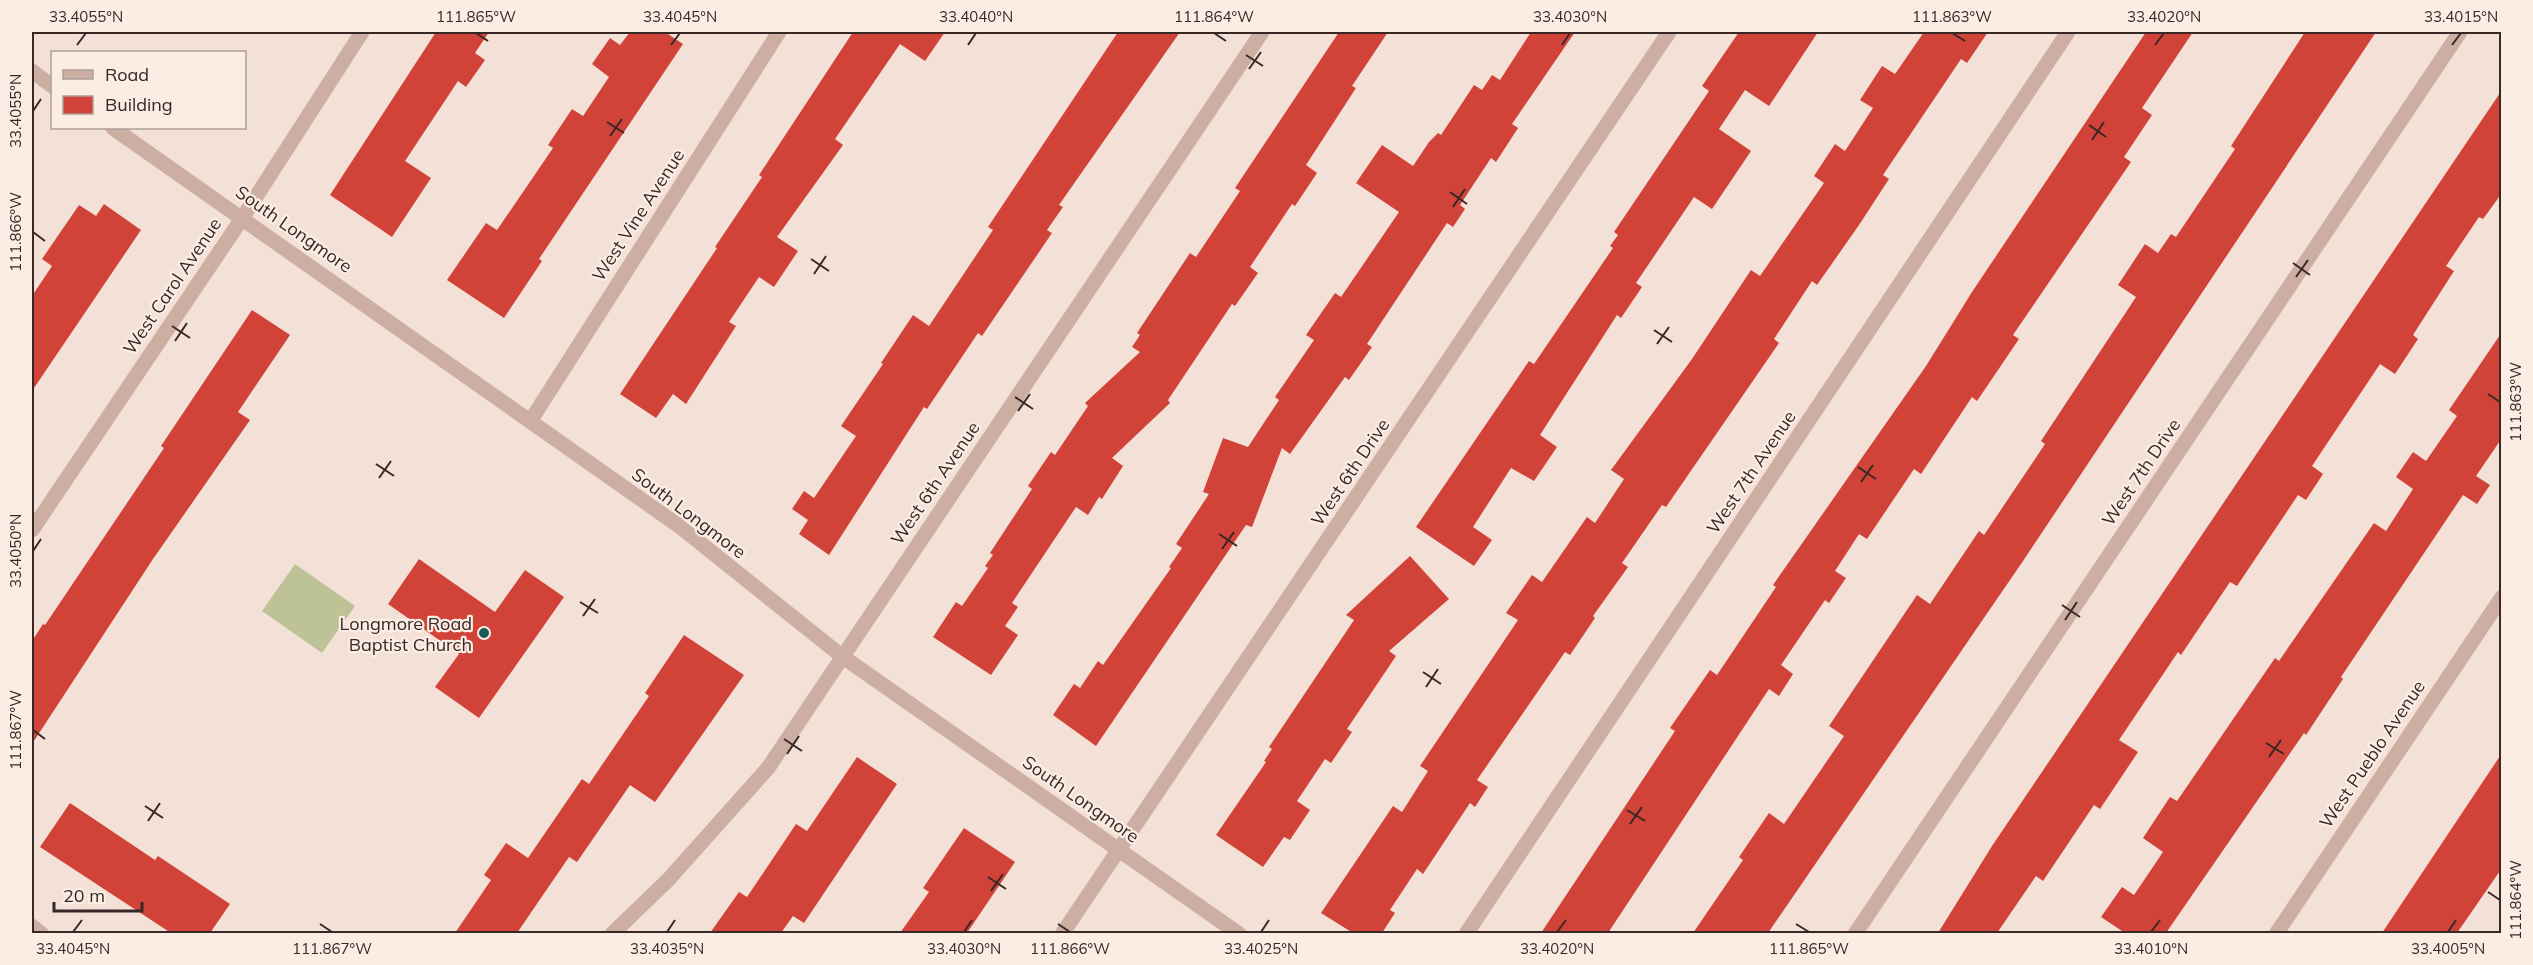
<svg xmlns="http://www.w3.org/2000/svg" width="2533" height="965" font-family="Mulish,sans-serif">
<style>
.grass{fill:#bdc397}
.building{fill:#d14239}
.lines{fill:none;stroke-linecap:round;stroke-linejoin:round}
.minor{stroke:#ccaea3;stroke-width:15}
.tertiary{stroke:#ccaea3;stroke-width:15}
.ticks{fill:none;stroke:#372826;stroke-width:2}
.poi-dot{fill:#185c54;stroke:#fbece4;stroke-width:2}
.labels{text-anchor:middle;dominant-baseline:central;stroke-width:4.5;stroke-linejoin:round;paint-order:stroke}
.street-label{font-size:18px;fill:#372826;stroke:#fbece4}
.poi-label{font-size:18px;fill:#372826;stroke:#fbece4;text-anchor:end}
.neatline{fill:none;stroke:#372826;stroke-width:2}
.ticks-label{font-size:15px;text-anchor:middle;fill:#372826}
</style>
<rect width="100%" height="100%" fill="#f3e1d8"/>
<path class="grass" d="M 295,564 L 355,606 L 322,653 L 262,611 Z"/>
<path class="building" d="M 436,32 L 489,32 L 475,53 L 485,60 L 466,87 L 458,81 L 405,161 L 431,178 L 392,237 L 330,195 Z
M 630,32 L 665,32 L 683,44 L 539,259 L 542,261 L 504,318 L 447,280 L 486,223 L 497,230 L 553,148 L 548,145 L 572,109 L 583,116 L 609,77 L 592,64 L 610,38 L 620,45 Z
M 853,32 L 945,32 L 925,61 L 900,44 L 835,139 L 843,145 L 777,237 L 798,251 L 774,287 L 759,277 L 729,322 L 736,326 L 686,404 L 673,394 L 656,418 L 620,394 L 717,248 L 715,247 L 762,177 L 759,175 Z
M 1118,32 L 1180,32 L 1059,205 L 1063,207 L 1047,230 L 1052,233 L 982,336 L 978,333 L 927,409 L 924,407 L 829,555 L 799,534 L 808,520 L 792,509 L 804,491 L 814,498 L 856,436 L 841,426 L 883,364 L 881,363 L 913,315 L 929,326 L 993,230 L 988,227 Z
M 1339,32 L 1388,32 L 1352,86 L 1356,88 L 1306,165 L 1317,173 L 1295,206 L 1292,204 L 1250,267 L 1258,273 L 1235,306 L 1232,304 L 1168,400 L 1170,403 L 1112,458 L 1123,466 L 1102,499 L 1099,497 L 1088,515 L 1076,507 L 1012,603 L 1018,607 L 1005,626 L 1018,635 L 991,675 L 933,637 L 956,602 L 962,606 L 988,568 L 985,566 L 993,555 L 990,553 L 1032,489 L 1028,486 L 1051,452 L 1055,455 L 1088,406 L 1085,403 L 1140,352 L 1132,347 L 1140,335 L 1137,333 L 1190,253 L 1196,257 L 1240,191 L 1235,188 Z
M 1531,32 L 1575,32 L 1512,124 L 1518,128 L 1496,162 L 1491,158 L 1460,205 L 1465,209 L 1453,227 L 1447,223 L 1367,344 L 1372,347 L 1349,380 L 1345,377 L 1290,454 L 1282,448 L 1252,527 L 1246,525 L 1096,746 L 1053,715 L 1074,684 L 1080,688 L 1098,661 L 1103,665 L 1171,568 L 1169,567 L 1182,548 L 1176,544 L 1209,494 L 1203,492 L 1223,438 L 1248,447 L 1279,400 L 1275,397 L 1314,340 L 1306,335 L 1335,293 L 1341,297 L 1399,212 L 1356,183 L 1382,145 L 1413,166 L 1429,142 L 1438,133 L 1441,135 L 1474,85 L 1482,90 L 1492,75 L 1500,80 Z
M 1739,32 L 1818,32 L 1769,106 L 1745,90 L 1719,129 L 1751,151 L 1712,209 L 1694,197 L 1636,283 L 1642,287 L 1621,318 L 1617,315 L 1540,435 L 1557,447 L 1534,481 L 1511,468 L 1473,527 L 1492,540 L 1474,566 L 1416,527 L 1529,361 L 1534,364 L 1613,248 L 1610,246 L 1618,235 L 1614,232 L 1709,91 L 1702,86 Z
M 1924,32 L 1988,32 L 1967,63 L 1961,59 L 1883,175 L 1889,179 L 1859,225 L 1817,285 L 1812,281 L 1774,339 L 1779,343 L 1666,507 L 1662,505 L 1622,563 L 1628,567 L 1593,616 L 1595,618 L 1570,655 L 1565,652 L 1477,780 L 1488,787 L 1475,807 L 1470,803 L 1423,874 L 1417,869 L 1390,910 L 1395,913 L 1382,933 L 1353,933 L 1321,913 L 1393,806 L 1402,812 L 1428,771 L 1420,766 L 1518,620 L 1506,613 L 1532,575 L 1542,582 L 1587,517 L 1595,523 L 1624,479 L 1611,470 L 1692,359 L 1751,270 L 1760,276 L 1824,183 L 1814,176 L 1835,144 L 1845,151 L 1871,111 L 1873,108 L 1860,100 L 1882,66 L 1895,74 Z
M 2146,32 L 2193,32 L 2142,108 L 2152,115 L 2124,157 L 2131,162 L 2013,335 L 2019,339 L 1977,401 L 1972,397 L 1921,474 L 1914,469 L 1867,539 L 1859,534 L 1835,571 L 1846,578 L 1829,603 L 1825,600 L 1781,665 L 1793,674 L 1779,696 L 1769,689 L 1608,933 L 1541,933 L 1675,731 L 1670,728 L 1710,670 L 1717,675 L 1776,587 L 1773,585 L 1926,366 L 1972,292 Z
M 2305,32 L 2376,32 L 2023,561 L 1768,933 L 1693,933 L 1743,860 L 1739,857 L 1769,813 L 1784,824 L 1844,736 L 1829,726 L 1917,595 L 1930,604 L 1979,531 L 1984,535 L 2045,444 L 2041,441 L 2136,297 L 2118,285 L 2145,244 L 2158,253 L 2171,234 L 2176,237 L 2235,149 L 2231,146 Z
M 2502,90 L 2502,193 L 2483,219 L 2479,217 L 2446,266 L 2454,271 L 2413,335 L 2418,339 L 2395,374 L 2380,364 L 2312,466 L 2323,474 L 2306,500 L 2298,495 L 2237,586 L 2230,582 L 2181,655 L 2178,652 L 2119,740 L 2138,752 L 2100,809 L 2094,805 L 2043,881 L 2036,876 L 1997,933 L 1938,933 L 1992,846 Z
M 104,204 L 141,230 L 32,391 L 32,296 L 52,266 L 42,259 L 79,205 L 96,216 Z
M 252,310 L 290,335 L 238,412 L 250,420 L 153,559 L 32,744 L 32,641 L 43,624 L 45,625 L 164,448 L 161,446 Z
M 2502,332 L 2502,438 L 2476,476 L 2490,485 L 2477,504 L 2463,495 L 2341,677 L 2343,679 L 2306,735 L 2304,733 L 2166,933 L 2125,933 L 2101,917 L 2122,887 L 2134,895 L 2163,852 L 2143,838 L 2170,797 L 2177,801 L 2275,658 L 2279,661 L 2374,523 L 2386,531 L 2413,489 L 2396,477 L 2413,452 L 2426,461 L 2457,416 L 2449,410 Z
M 1410,556 L 1449,599 L 1389,651 L 1396,656 L 1347,729 L 1352,732 L 1331,763 L 1325,759 L 1297,801 L 1310,810 L 1290,840 L 1284,837 L 1263,867 L 1216,835 L 1266,762 L 1264,761 L 1272,749 L 1269,747 L 1354,620 L 1346,615 Z
M 419,559 L 495,612 L 525,570 L 564,597 L 479,718 L 435,687 L 459,654 L 388,604 Z
M 684,635 L 744,675 L 655,802 L 630,785 L 577,862 L 569,857 L 517,933 L 455,933 L 491,880 L 484,875 L 506,843 L 528,858 L 582,779 L 589,784 L 649,696 L 645,693 Z
M 2502,753 L 2502,868 L 2457,933 L 2382,933 Z
M 857,757 L 897,784 L 804,923 L 793,916 L 781,933 L 710,933 L 739,892 L 747,897 L 796,824 L 807,831 Z
M 70,803 L 155,860 L 158,856 L 230,904 L 210,933 L 171,933 L 40,847 Z
M 964,828 L 1015,862 L 967,933 L 900,933 L 929,892 L 923,888 Z"/>
<g class="lines">
<path class="minor" d="M 531,420 L 779,32
M 32,530 L 243,217 L 362,32
M 32,926 L 42,934
M 612,934 L 668,880 L 768,768 L 1262,32
M 1062,934 L 1669,32
M 1466,934 L 2068,32
M 1855,934 L 2460,32"/>
<path class="tertiary" d="M 32,71 L 52,86
M 113,128 L 679,526 L 843,657 L 1239,934
M 2276,934 L 2502,597"/>
</g>
<path class="ticks" d="M 476,33 L 488,41M 1214,33 L 1226,41M 1952,33 L 1965,41M 77,45 L 86,33M 671,45 L 680,33M 968,45 L 976,33M 1562,45 L 1570,33M 2155,45 L 2164,33M 2452,45 L 2461,33M 1246,55 L 1263,66M 1249,69 L 1261,52M 33,111 L 41,99M 607,122 L 624,133M 2089,125 L 2106,137M 610,136 L 622,119M 2092,140 L 2104,122M 1450,192 L 1467,204M 1453,207 L 1465,189M 33,232 L 45,241M 811,259 L 829,271M 2293,263 L 2310,275M 814,274 L 826,256M 2296,277 L 2308,260M 172,326 L 190,338M 1654,330 L 1672,342M 175,341 L 187,323M 1657,344 L 1669,327M 2488,394 L 2500,402M 1015,397 L 1033,409M 1018,411 L 1030,394M 376,464 L 394,476M 1858,467 L 1876,479M 379,478 L 391,461M 1861,482 L 1873,465M 1219,534 L 1237,546M 1222,549 L 1234,532M 33,551 L 41,539M 580,602 L 598,613M 2062,605 L 2080,617M 583,616 L 595,599M 2065,620 L 2077,602M 1423,672 L 1441,684M 1426,687 L 1438,669M 33,730 L 45,739M 784,739 L 802,751M 2266,743 L 2284,754M 787,754 L 799,736M 2269,757 L 2281,740M 145,806 L 163,818M 1627,810 L 1645,821M 148,821 L 160,803M 1630,824 L 1642,807M 988,877 L 1006,889M 991,891 L 1003,874M 2488,892 L 2500,900M 320,924 L 332,932M 1058,924 L 1070,932M 1796,924 L 1809,932M 73,932 L 82,920M 667,932 L 675,920M 964,932 L 972,920M 1261,932 L 1269,920M 1557,932 L 1566,920M 2151,932 L 2160,920M 2448,932 L 2456,920"/>
<circle class="poi-dot" cx="484" cy="633" r="6"/>
<g class="labels">
<g class="street-label">
<text transform="translate(638 215) rotate(-57)">West Vine Avenue</text>
<text transform="translate(294 229) rotate(35)">South Longmore</text>
<text transform="translate(172 286) rotate(-56)">West Carol Avenue</text>
<text transform="translate(1350 472) rotate(-56)">West 6th Drive</text>
<text transform="translate(1751 472) rotate(-56)">West 7th Avenue</text>
<text transform="translate(2141 472) rotate(-56)">West 7th Drive</text>
<text transform="translate(935 483) rotate(-56)">West 6th Avenue</text>
<text transform="translate(689 513) rotate(37)">South Longmore</text>
<text transform="translate(2372 754) rotate(-56)">West Pueblo Avenue</text>
<text transform="translate(1081 799) rotate(35)">South Longmore</text>
</g>
<g class="poi-label">
<text x="472" y="623">Longmore Road<tspan x="472" dy="21">Baptist Church</tspan></text>
</g>
</g>
<rect width="2533" height="965" fill="none" stroke="#fbece4" stroke-width="66"/>
<rect x="51" y="51" width="195" height="78" fill="#fbece4" stroke="#ad9e98" stroke-width="1.5"/>
<rect x="63" y="70" width="30" height="9" fill="#ccaea3" stroke="#ad9e98" stroke-width="1.5"/>
<text x="105" y="81" font-size="18" fill="#372826">Road</text>
<rect x="63" y="96" width="30" height="18" fill="#d14239" stroke="#ad9e98" stroke-width="1.5"/>
<text x="105" y="111" font-size="18" fill="#372826">Building</text>
<path d="M54 902v9h88v-9" fill="none" stroke="#372826" stroke-width="3"/>
<text x="63" y="902" font-size="18" fill="#372826" stroke="#fbece4" stroke-width="4.5" paint-order="stroke">20 m</text>
<rect x="33" y="33" width="2467" height="899" class="neatline"/>
<g class="ticks-label">
<text x="86" y="22">33.4055°N</text>
<text x="476" y="22">111.865°W</text>
<text x="680" y="22">33.4045°N</text>
<text x="976" y="22">33.4040°N</text>
<text x="1214" y="22">111.864°W</text>
<text x="1570" y="22">33.4030°N</text>
<text x="1952" y="22">111.863°W</text>
<text x="2164" y="22">33.4020°N</text>
<text x="2461" y="22">33.4015°N</text>
<text transform="translate(16 111) rotate(-90)" y="5">33.4055°N</text>
<text transform="translate(16 232) rotate(-90)" y="5">111.866°W</text>
<text transform="translate(2516 402) rotate(-90)" y="5">111.863°W</text>
<text transform="translate(16 551) rotate(-90)" y="5">33.4050°N</text>
<text transform="translate(16 730) rotate(-90)" y="5">111.867°W</text>
<text transform="translate(2516 900) rotate(-90)" y="5">111.864°W</text>
<text x="73" y="954">33.4045°N</text>
<text x="332" y="954">111.867°W</text>
<text x="667" y="954">33.4035°N</text>
<text x="964" y="954">33.4030°N</text>
<text x="1070" y="954">111.866°W</text>
<text x="1261" y="954">33.4025°N</text>
<text x="1557" y="954">33.4020°N</text>
<text x="1809" y="954">111.865°W</text>
<text x="2151" y="954">33.4010°N</text>
<text x="2448" y="954">33.4005°N</text>
</g>
</svg>
